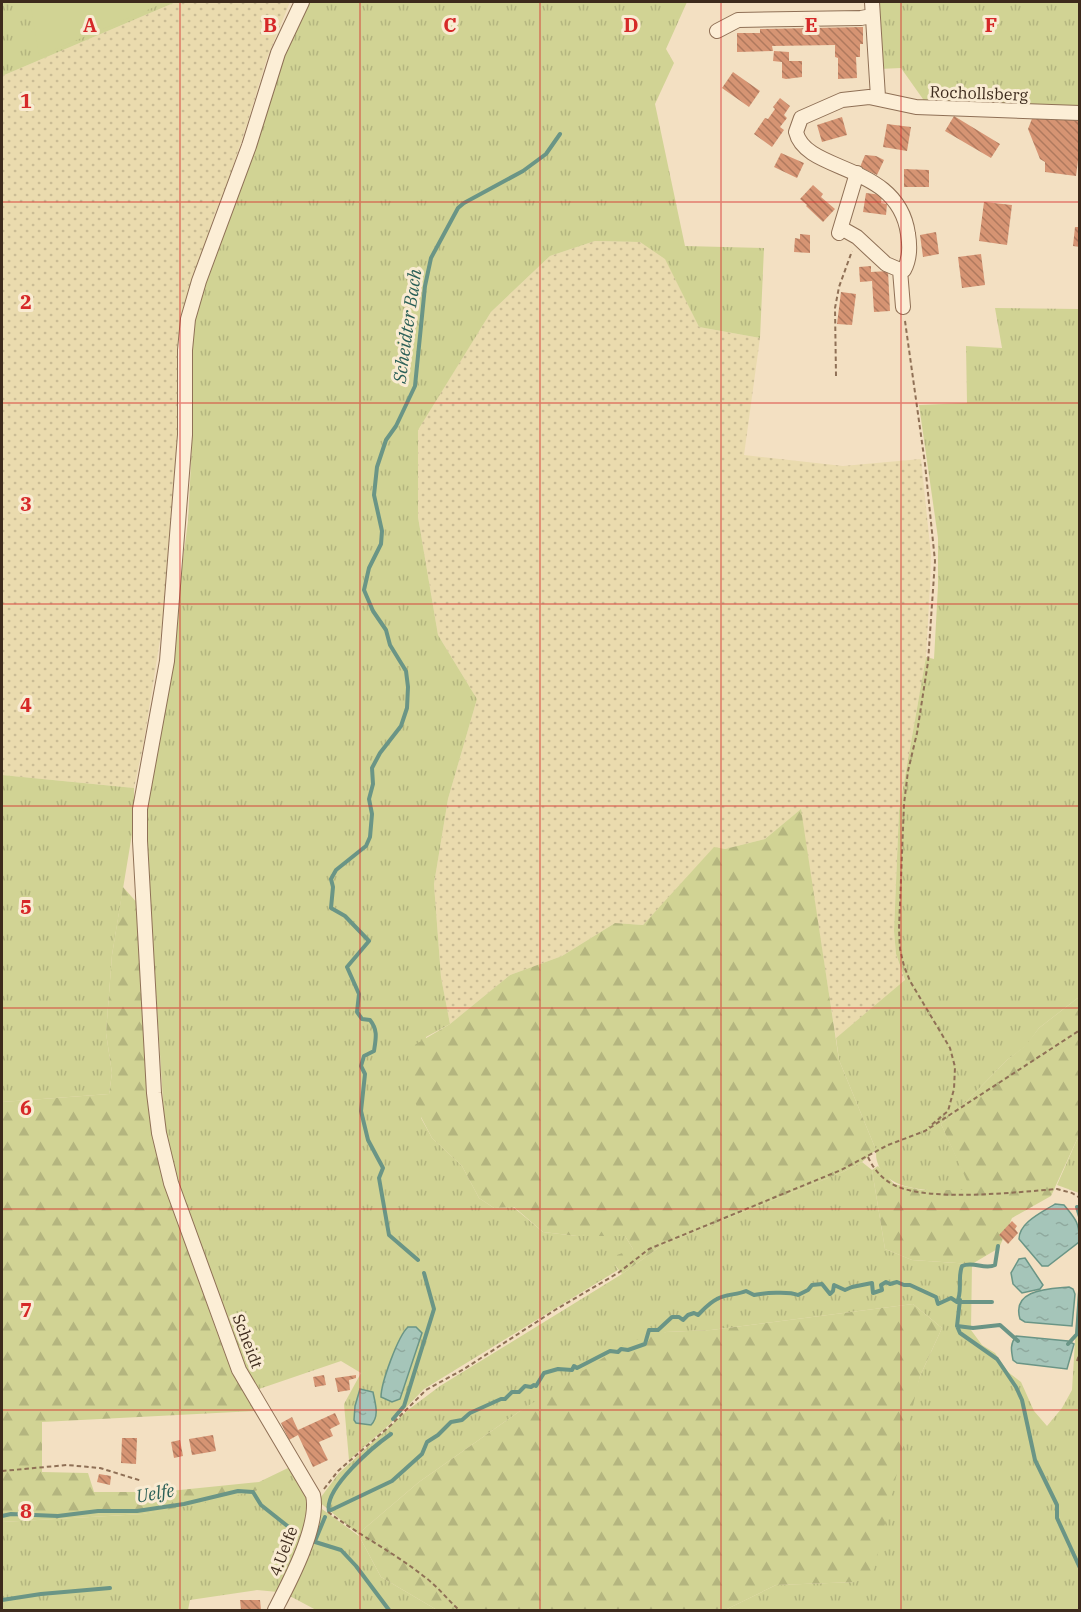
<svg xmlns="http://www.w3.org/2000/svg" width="1081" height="1612" font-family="'IBM Plex Serif',serif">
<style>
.farmland{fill:url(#farmland-dots)}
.grass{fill:url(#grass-tufts)}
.forest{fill:url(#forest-firs)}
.pitch{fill:#d1d394}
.water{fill:url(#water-ripples);stroke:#6a9586;stroke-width:1.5}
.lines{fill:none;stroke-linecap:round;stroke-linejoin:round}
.stream{stroke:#6a9586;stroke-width:4}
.building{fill:url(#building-back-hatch)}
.minor-casing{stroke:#8f7056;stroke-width:16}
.path{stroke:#8f7056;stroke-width:2;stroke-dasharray:4.5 3;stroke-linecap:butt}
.minor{stroke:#fceed6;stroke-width:14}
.grid{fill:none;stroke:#d62828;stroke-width:1.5;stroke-opacity:0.55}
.labels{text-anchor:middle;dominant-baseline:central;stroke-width:6;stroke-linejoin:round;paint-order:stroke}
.street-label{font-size:16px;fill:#3d2a1c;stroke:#f9ebd2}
.water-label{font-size:18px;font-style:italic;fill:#2a5f57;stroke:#f9ebd2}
.grid-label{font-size:20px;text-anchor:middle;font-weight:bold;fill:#d62828;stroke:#f9ebd2;stroke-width:6;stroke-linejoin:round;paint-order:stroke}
</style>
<defs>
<pattern id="farmland-dots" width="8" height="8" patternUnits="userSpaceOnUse" patternTransform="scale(1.5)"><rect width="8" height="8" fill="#eadbae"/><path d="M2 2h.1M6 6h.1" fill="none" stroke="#cabc95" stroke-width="1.8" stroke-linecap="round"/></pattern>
<pattern id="grass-tufts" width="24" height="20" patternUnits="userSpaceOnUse" patternTransform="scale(1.5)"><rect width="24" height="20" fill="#d1d394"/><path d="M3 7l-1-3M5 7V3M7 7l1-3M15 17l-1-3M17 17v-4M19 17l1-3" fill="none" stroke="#b4b57f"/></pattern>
<pattern id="forest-firs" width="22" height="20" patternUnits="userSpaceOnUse" patternTransform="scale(1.5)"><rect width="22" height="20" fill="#d1d394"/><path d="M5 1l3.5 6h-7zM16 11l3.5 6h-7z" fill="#b4b57f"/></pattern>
<pattern id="water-ripples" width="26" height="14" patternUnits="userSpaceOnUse" patternTransform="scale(1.5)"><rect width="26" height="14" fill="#a5c5b9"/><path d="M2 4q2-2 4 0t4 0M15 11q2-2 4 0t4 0" fill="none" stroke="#8fa99e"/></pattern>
<pattern id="building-back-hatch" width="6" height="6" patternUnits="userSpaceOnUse" patternTransform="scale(1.5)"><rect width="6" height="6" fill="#d69473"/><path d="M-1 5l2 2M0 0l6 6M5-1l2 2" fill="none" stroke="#af795e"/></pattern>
</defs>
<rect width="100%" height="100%" fill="#f3e0c2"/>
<path class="farmland" d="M 176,2 L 290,2 L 267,58 L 249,118 L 227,185 L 215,213 L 185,306 L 179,335 L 179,441 L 170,543 L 161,634 L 143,746 L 134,788 L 2,775 L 2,76 Z
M 595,241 L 640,242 L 665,258 L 699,327 L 760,338 L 744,455 L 843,466 L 921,459 L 931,555 L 930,586 L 926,657 L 899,811 L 894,931 L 896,954 L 905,981 L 836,1038 L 800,810 L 765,839 L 725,849 L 714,848 L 643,925 L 615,923 L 562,956 L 510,975 L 450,1024 L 441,977 L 434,884 L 448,799 L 477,699 L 438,635 L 418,517 L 418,429 L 491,312 L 550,256 Z"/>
<path class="grass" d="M 2,2 L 176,2 L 2,76 Z
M 306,2 L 687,2 L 666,49 L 674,63 L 655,104 L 685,246 L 764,248 L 760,338 L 699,327 L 665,259 L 640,242 L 595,241 L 550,256 L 491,312 L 418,430 L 418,517 L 438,635 L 477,699 L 448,799 L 434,884 L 441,977 L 450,1024 L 426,1037 L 421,1118 L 432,1138 L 462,1166 L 479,1198 L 494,1208 L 513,1207 L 543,1232 L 577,1236 L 625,1236 L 633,1249 L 615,1265 L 618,1270 L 424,1389 L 390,1424 L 349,1460 L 344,1404 L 361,1373 L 341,1361 L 256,1390 L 239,1352 L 177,1182 L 165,1131 L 146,839 L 147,800 L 166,691 L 188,521 L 192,444 L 189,367 L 193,328 L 203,284 L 279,64 Z
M 875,2 L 1079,2 L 1079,107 L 925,102 L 901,68 L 879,69 Z
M 995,308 L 1079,309 L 1079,997 L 1039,1028 L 1026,1046 L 1007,1060 L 957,1111 L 941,1124 L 972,1190 C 946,1191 888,1195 878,1164 C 876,1160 876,1155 876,1150 L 839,1060 L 836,1038 L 905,980 L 896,954 L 894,931 L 899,811 L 926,657 L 934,659 L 938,586 L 938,538 L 919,405 L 967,403 L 966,346 L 1002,348 Z
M 2,775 L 134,788 L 134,822 L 112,955 L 106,1033 L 112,1073 L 109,1094 L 2,1102 Z
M 1079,1135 L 1079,1193 L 1057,1185 Z
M 862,1162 L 872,1170 L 885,1249 L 912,1260 L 972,1264 L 971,1330 L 982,1345 L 995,1353 L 1008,1372 L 1021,1382 L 1034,1411 L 1047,1426 L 1062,1408 L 1072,1390 L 1079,1276 L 1079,1610 L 725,1610 L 776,1585 L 856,1582 L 920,1376 L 942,1328 L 913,1304 L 711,1330 L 666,1332 L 520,1411 L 419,1482 L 358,1534 L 318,1501 L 339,1473 L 408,1410 L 440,1386 L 622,1274 L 664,1244 L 843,1172 Z
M 288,1468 C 296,1478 305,1488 308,1500 C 313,1522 289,1571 278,1592 L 257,1590 L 190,1600 L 188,1610 L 2,1610 L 2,1522 L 143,1514 L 259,1490 L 259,1482 Z
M 322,1509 L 359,1536 L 381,1577 L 437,1610 L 316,1610 L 288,1595 Z"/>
<path class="forest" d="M 801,809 L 839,1060 L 876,1150 L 862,1162 L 843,1172 L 664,1244 L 622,1274 L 615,1265 L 617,1255 L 633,1249 L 625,1236 L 577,1236 L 543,1232 L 514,1207 L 494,1208 L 479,1198 L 462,1166 L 432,1138 L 421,1117 L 410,1089 L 407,1063 L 411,1047 L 450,1024 L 510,975 L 562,956 L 615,923 L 643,925 L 714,847 L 725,849 L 765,839 Z
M 123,887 L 139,905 L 150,1108 L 155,1148 L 169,1199 L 225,1354 L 255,1411 L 42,1422 L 42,1472 L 88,1473 L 94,1492 L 160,1492 L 259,1482 L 259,1490 L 204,1503 L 143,1514 L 2,1522 L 2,1102 L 109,1094 L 112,1073 L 106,1033 L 112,955 Z
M 1079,997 L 1079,1135 L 1051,1196 L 1012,1218 L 999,1248 L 972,1264 L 912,1260 L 885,1249 L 872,1170 L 878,1166 L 894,1184 L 921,1190 L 971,1190 L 941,1124 L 957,1111 L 1007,1060 L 1025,1046 L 1039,1028 Z
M 913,1304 L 942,1328 L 920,1376 L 874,1570 L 856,1582 L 776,1585 L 725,1610 L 437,1610 L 381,1577 L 358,1534 L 419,1482 L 520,1411 L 628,1342 L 666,1332 L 711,1330 Z"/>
<path class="pitch" d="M 30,2 L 166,2 L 39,56 Z"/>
<path class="water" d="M 1055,1204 L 1064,1205 C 1076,1219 1080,1224 1079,1242 L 1048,1266 L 1042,1266 L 1019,1239 C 1019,1222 1043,1212 1055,1204 Z
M 1025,1258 L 1043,1285 L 1040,1289 L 1022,1293 L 1013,1284 L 1011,1273 L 1019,1259 Z
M 1069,1287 L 1073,1289 L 1075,1294 L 1072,1326 L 1025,1322 L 1020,1319 C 1011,1289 1049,1289 1069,1287 Z
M 408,1327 L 416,1327 L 422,1333 L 400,1399 L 392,1402 L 381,1397 C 381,1383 398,1336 408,1327 Z
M 1016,1336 L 1068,1341 L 1074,1344 L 1067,1369 L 1017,1363 L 1013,1360 C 1011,1350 1010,1344 1016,1336 Z
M 360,1389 L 373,1392 C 375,1403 380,1416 371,1425 L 356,1423 L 354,1420 L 355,1406 Z"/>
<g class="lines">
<path class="stream" d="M 1077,1207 L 1080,1217
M 418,1260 L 389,1235 L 379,1178 L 383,1168 L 368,1140 L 361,1111 L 365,1074 L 361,1066 L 364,1056 L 374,1051 C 376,1038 378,1030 370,1020 L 362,1019 L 357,1012 L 359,994 L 347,967 L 369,941 L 345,916 L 331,908 L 333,887 L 331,879 L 336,870 L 366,846 L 370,837 L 372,814 L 369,799 L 373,784 L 372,768 L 380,753 L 401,726 L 407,708 L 408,687 L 406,671 L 390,645 L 386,630 L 373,611 L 364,590 L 369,568 L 381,544 L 382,531 L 374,495 L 377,467 L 386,440 L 396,426 L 415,386 L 425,286 L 431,258 L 458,208 L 464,203 L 523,171 L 546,154 L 560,134
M 960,1300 L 957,1326 L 973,1328 L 1000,1325 L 1018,1341
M 957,1302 C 963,1291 957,1279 962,1266 C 973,1261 985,1270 995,1265 L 998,1246
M 957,1326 L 960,1333 L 997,1359 L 1016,1387 L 1022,1400 L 1035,1460 L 1057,1505 L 1057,1518 L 1080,1568
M 1068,1344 L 1077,1334 L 1080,1291
M 393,1419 L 404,1406 L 434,1309 L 424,1273
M 391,1434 C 374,1446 324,1488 329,1511 L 392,1481 L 422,1454 L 427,1442 L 438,1435 L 451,1422 L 462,1420 L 470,1413 L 501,1399 L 505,1399 L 512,1392 L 519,1392 L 525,1386 L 531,1387 L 534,1385 L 536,1386 L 544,1373 L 558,1369 L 572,1370 L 574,1366 L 577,1368 L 610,1351 L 618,1352 L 621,1349 L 628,1350 L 645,1344 L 649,1330 L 658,1330 L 672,1317 L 679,1317 L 683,1320 L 688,1315 L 694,1313 L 698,1315 C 704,1309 709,1303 717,1299 C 725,1294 737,1295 746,1291 L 754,1295 C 763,1293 789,1291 798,1295 L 808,1290 L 812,1285 L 822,1284 L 830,1294 L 833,1291 L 834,1285 L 845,1290 L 852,1287 L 872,1283 L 873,1293 L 882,1290 L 881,1285 L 886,1282 L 890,1284 L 897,1282 L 904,1285 L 910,1285 L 936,1297 L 938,1304 L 951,1298 L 957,1302 L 992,1302
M 2,1516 L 11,1514 L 58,1516 L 98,1511 L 137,1511 L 184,1504 L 238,1491 L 253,1492 L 261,1505 L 295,1532
M 312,1541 L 341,1550 L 356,1566 L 389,1610
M 315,1541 L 325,1517
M 2,1600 L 41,1594 L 110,1588"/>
</g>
<path class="building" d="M 863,27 L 863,44 L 860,44 L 860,57 L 856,57 L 857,78 L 838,79 L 838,58 L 835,57 L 835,45 L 772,46 L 773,51 L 737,52 L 737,33 L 760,33 L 760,29 Z
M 774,51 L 789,52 L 789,61 L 802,61 L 802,77 L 786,79 L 782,78 L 782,62 L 773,61 Z
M 733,72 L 760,91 L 749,107 L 722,88 Z
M 780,98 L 790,106 L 784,115 L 787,118 L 780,127 L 784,130 L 772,147 L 754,134 L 765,118 L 768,119 L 775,109 L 773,107 Z
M 954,116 L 1000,144 L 991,158 L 945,131 Z
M 1033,116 L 1052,120 L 1053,117 L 1080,121 L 1080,145 L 1076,176 L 1045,172 L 1045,162 L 1040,159 L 1028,129 Z
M 842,117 L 847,135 L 822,142 L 817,125 Z
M 887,124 L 911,127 L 907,151 L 883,147 Z
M 781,153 L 804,163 L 797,178 L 774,167 Z
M 865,155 L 876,156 L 884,160 L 877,175 L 860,167 Z
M 904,169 L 929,170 L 929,187 L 904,187 Z
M 813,185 L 823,194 L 821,197 L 835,209 L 823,222 L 806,206 L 807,205 L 800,199 Z
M 866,193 L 882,195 L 881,203 L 887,204 L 886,215 L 863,212 Z
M 984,202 L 1012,205 L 1007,245 L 979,241 Z
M 1075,227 L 1080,227 L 1080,247 L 1073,246 Z
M 936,232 L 939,254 L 923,257 L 920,235 Z
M 800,234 L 810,235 L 810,253 L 794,252 L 795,238 L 800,239 Z
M 981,254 L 985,285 L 962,288 L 958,257 Z
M 871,266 L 871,272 L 888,271 L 890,311 L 874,312 L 872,281 L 860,282 L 859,267 Z
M 841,292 L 856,294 L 852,325 L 837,324 Z
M 1012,1221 L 1017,1226 L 1015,1229 L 1018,1233 L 1008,1244 L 999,1235 Z
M 324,1375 L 326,1385 L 315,1387 L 313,1377 Z
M 356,1375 L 356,1378 L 349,1380 L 350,1390 L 338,1392 L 335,1378 Z
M 335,1413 L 340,1424 L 330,1429 L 333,1436 L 319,1442 L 328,1460 L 313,1467 L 298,1435 L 289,1440 L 281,1423 L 292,1417 L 298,1430 Z
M 213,1435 L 216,1451 L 192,1455 L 189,1439 Z
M 122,1438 L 137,1438 L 136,1464 L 121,1463 Z
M 180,1440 L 183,1456 L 174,1458 L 171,1442 Z
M 99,1474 L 111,1476 L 110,1485 L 97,1482 Z
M 240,1600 L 260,1600 L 261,1610 L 241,1610 Z"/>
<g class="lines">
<defs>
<path id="minor" d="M 872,2 L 878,97
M 717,31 L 738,20 L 861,18 L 872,16
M 841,228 L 857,237 L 886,264 L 900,270
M 839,233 L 857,173
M 900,270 L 904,270 C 910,259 910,246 908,234 C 898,162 806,174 796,132 L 801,118 L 842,100 L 869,97 L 916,107 L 1080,113
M 900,270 L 903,307
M 275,1610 C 289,1583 320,1525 313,1495 L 239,1370 L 171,1183 L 159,1133 L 154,1093 L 140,841 L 140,809 L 167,661 L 185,435 L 185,350 L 188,319 L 199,281 L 249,146 L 278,53 L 302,2"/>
</defs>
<use href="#minor" class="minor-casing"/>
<path class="path" d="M 905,321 L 925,464 L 935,561 L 928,662 L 917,733 L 908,771 L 904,804 L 899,929 L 900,949 L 904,966 L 910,981 L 950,1048 L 955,1067 L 954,1089 L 948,1111 L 929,1127
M 836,376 L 835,308 L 839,287 L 852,251
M 868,1157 C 874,1170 883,1180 896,1186 C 932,1202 1017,1192 1057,1189 L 1072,1193 L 1080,1198
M 1077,1361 L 1080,1352
M 2,1471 L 67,1465 L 100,1468 L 142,1481
M 324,1489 L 338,1471 L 391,1425 L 426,1390 L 464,1369 L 555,1310 L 618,1273 L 649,1249 L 841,1170 L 888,1145 L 925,1131 L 1080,1030
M 328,1512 C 359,1535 395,1553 426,1578 C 438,1587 448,1600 459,1610"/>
<use href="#minor" class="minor"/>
</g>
<path class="grid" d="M 180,2 L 180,1610M 360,2 L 360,1610M 540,2 L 540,1610M 721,2 L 721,1610M 901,2 L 901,1610M 2,202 L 1080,202M 2,403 L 1080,403M 2,604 L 1080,604M 2,806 L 1080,806M 2,1008 L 1080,1008M 2,1209 L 1080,1209M 2,1410 L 1080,1410"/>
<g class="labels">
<g class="street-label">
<text transform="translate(979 93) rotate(2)">Rochollsberg</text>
<text transform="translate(248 1341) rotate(69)">Scheidt</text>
<text transform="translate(283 1551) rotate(-69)">4.Uelfe</text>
</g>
<g class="water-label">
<text transform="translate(407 326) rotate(-82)">Scheidter Bach</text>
<text transform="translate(155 1493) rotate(-10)">Uelfe</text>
</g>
</g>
<g class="grid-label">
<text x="90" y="32">A</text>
<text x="270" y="32">B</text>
<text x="450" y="32">C</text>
<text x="631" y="32">D</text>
<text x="811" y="32">E</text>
<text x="991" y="32">F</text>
<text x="26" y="108">1</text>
<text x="26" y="309">2</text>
<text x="26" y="511">3</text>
<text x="26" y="712">4</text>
<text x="26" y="914">5</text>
<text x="26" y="1115">6</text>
<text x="26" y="1317">7</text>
<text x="26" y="1518">8</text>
</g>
<rect width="1081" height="1612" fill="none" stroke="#3d2a1c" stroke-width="6"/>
</svg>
